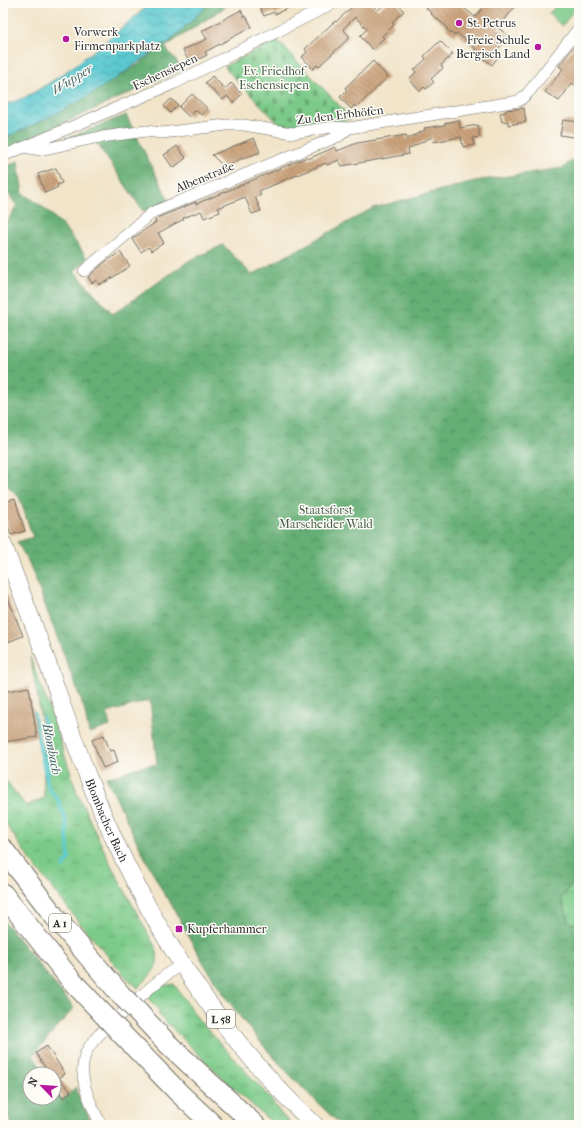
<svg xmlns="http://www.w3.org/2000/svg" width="582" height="1128" font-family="'IM FELL French Canon',serif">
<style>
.grass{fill:url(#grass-tufts);stroke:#547a5a}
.forest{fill:url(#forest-crowns);stroke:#486c50}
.cemetery{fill:url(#cemetery-stones);stroke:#547a5a}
.park{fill:#7cca89;stroke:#547a5a}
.water{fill:url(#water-waves);stroke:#447a7e}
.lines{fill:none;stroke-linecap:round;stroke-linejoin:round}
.stream{stroke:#5cc9d0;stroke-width:3.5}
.building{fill:url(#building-back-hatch)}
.street-casing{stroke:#706c62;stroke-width:12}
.primary-casing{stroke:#706c62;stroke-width:18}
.highway-casing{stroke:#706c62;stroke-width:22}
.street{stroke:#fff;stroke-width:11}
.primary{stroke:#fff;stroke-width:17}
.highway{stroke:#fff;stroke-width:20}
.highway-bridge-casing{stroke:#706c62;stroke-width:22;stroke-linecap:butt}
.highway-bridge{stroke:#fff;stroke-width:20}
.poi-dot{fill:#b5179e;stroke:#fdfcf7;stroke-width:1.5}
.labels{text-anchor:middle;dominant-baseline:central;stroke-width:3;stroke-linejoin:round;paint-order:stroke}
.shield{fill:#fdfcf7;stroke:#6a6a68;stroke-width:1}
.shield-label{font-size:11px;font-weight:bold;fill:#2b2b2b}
.poi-label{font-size:12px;fill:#2b2b2b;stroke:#fdfcf7;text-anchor:start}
.park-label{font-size:12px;fill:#435b47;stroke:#fdfcf7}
.street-label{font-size:12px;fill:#2b2b2b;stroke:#fdfcf7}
.water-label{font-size:13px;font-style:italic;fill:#3c6265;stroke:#fdfcf7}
</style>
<defs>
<pattern id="grass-tufts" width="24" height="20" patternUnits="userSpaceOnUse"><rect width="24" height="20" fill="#7cca89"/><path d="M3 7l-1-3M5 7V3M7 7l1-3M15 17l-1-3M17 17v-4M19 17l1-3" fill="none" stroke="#66a470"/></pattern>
<pattern id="forest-crowns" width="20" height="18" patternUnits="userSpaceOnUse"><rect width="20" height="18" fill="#65ae75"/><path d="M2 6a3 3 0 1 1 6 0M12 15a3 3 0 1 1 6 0" fill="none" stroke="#538e60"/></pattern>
<pattern id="cemetery-stones" width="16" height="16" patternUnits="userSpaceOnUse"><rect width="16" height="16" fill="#7cca89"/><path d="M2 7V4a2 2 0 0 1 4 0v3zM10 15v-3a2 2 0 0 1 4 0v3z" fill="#66a470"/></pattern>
<pattern id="water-waves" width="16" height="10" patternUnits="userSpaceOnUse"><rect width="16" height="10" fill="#5cc9d0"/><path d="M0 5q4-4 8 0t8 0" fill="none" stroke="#4ca3a9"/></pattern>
<pattern id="building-back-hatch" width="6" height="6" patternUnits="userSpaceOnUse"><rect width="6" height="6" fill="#caa27b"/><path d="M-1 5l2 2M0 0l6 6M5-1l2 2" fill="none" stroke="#a48465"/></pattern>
</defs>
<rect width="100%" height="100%" fill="#fdfcf7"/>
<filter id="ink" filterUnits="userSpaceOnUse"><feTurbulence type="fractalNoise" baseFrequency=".025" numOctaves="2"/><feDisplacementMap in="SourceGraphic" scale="8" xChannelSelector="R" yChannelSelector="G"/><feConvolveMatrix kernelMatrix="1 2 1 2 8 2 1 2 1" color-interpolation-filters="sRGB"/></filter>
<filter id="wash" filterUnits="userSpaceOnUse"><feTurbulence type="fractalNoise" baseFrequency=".012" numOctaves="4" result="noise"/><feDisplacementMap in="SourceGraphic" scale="16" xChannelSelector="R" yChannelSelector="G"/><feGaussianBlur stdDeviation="0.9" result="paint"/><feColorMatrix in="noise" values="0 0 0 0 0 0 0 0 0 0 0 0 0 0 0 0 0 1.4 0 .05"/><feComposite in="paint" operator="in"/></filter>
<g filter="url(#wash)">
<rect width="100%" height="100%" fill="#f1e4c9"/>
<path class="grass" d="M 30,657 L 47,702 L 78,795 L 112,867 L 156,948 C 162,967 150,975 138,988 L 126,977 L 82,926 L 31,861 L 3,820 L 3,777 L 26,806 L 44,798 L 43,736 L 38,698 Z
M 579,876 L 579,924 L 570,923 L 561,899 Z
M 174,984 L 198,1019 L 269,1097 L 282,1115 L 293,1125 L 276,1125 L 263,1115 L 213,1069 L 157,1013 L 160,1011 L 146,996 L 161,986 Z"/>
<path class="forest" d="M 210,3 L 231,3 L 165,47 L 183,69 L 33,137 L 3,150 L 3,138 L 25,129 L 138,65 L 164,43 L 167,45 Z
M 126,115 L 169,201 L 143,211 L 92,136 L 51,145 Z
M 579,154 L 579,876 L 561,899 L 570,923 L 579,924 L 579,1125 L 341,1125 C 298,1085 256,1042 223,993 C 202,963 185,930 168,898 L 165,896 L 139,846 L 106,777 L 115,776 L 135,768 L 157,764 L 150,700 L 107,713 L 110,726 L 89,733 L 84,708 L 29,563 L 17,542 L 33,537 L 19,497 L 3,482 L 3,228 L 17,206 L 3,186 L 3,168 L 18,161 L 23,194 C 52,210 69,232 88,259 L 74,271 L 113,314 L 190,260 L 223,245 L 252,275 L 373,208 L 475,181 L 563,168 Z
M 3,920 L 74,1008 L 33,1055 L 45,1074 L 30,1074 L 30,1098 L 54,1098 L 54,1088 L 62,1100 L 76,1087 L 79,1097 L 93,1125 L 12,1125 L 3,1104 Z"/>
<path class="cemetery" d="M 277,40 L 352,119 L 292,130 L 281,126 L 226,69 L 225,66 Z"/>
<path class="park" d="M 558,3 L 579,3 L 562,26 L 549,14 Z"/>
<path class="water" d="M 151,3 L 210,3 L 166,45 L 164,43 C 117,81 59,116 3,138 L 3,105 C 12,102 23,99 31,94 C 75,69 113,35 151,3 Z"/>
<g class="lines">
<path class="stream" d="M 34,713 L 40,749 L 49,789 L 58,800 L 66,821 L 69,859 L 63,867
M 43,717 L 48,774"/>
</g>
<g id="blocks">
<path class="building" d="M 258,3 L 299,3 L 275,14 L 274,12 L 264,16 Z
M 356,3 L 371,3 L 378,10 L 386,3 L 397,3 L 404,11 L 392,22 L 394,25 L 382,36 L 384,38 L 372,49 L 360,36 L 367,29 L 355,17 L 343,29 L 350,37 L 318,67 L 317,65 L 313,69 L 302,57 L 307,52 L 305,49 L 335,21 L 336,22 Z
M 430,3 L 458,3 L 475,17 L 487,3 L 518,3 L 498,28 L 509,36 L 494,54 L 498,57 L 492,65 L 474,51 L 476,49 L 457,33 L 454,35 L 446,29 L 447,27 L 431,14 L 432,13 L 426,8 Z
M 241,10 L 244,17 L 246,16 L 252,27 L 205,52 L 207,55 L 190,64 L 183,50 L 207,39 L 202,31 Z
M 579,40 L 579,88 L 572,83 L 559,101 L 545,92 L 563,69 L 559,66 Z
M 440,41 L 453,54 L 441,65 L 443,68 L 431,79 L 434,82 L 426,89 L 424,87 L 420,91 L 409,79 L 416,72 L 414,70 L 426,59 L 424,56 Z
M 373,61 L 388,77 L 357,107 L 355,105 L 351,109 L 340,97 L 347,90 L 345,88 Z
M 212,76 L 225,89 L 231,83 L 242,94 L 233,103 L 227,96 L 223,100 L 205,83 Z
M 192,94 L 208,109 L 201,115 L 196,110 L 189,117 L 179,107 Z
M 171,99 L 178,105 L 170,113 L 164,106 Z
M 524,108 L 526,122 L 508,125 L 508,121 L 502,122 L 500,113 L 506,112 L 506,110 Z
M 459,120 L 460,128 L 478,125 L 480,137 L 473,138 L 474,145 L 463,147 L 461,137 L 433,142 L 432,137 L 408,149 L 409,154 L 342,166 L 339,160 L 327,165 L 326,163 L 259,191 L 261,195 L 255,197 L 261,211 L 252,214 L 245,197 L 218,208 L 220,212 L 204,218 L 201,211 L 183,218 L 184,219 L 158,233 L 164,243 L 151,251 L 149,247 L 141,252 L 132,239 L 156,222 L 155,220 L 157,218 L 196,202 L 196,204 L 307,157 L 308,159 L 335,147 L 337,151 L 357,143 L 406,135 L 407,139 L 425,130 L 424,128 L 445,125 L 445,123 Z
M 563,120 L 579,122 L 579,138 L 560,135 Z
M 254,138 L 260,152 L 242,159 L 242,158 L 225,168 L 212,155 Z
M 177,146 L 186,158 L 173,168 L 164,155 Z
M 56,168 L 62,183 L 57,185 L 58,187 L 45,193 L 38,174 Z
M 120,252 L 130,266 L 106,282 L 105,281 L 99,285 L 97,280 L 92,283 L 88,277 L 104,263 Z
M 15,499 L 25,531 L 11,535 L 3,510 L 3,502 Z
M 3,586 L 23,636 L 3,644 Z
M 29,687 L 37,737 L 3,742 L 3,692 Z
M 104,735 L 110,751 L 114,750 L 118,762 L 103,768 L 92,740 Z
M 47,1046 L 65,1074 L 59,1078 L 71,1092 L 63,1098 L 54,1083 L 54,1074 L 49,1074 L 36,1053 Z"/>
</g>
</g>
<g filter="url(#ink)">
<use href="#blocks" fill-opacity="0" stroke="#706c62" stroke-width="1"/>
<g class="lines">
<defs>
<path id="street" d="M 24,147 L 40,150 L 95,138 L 146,131 L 162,133 L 226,125 L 244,125 L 292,133 L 333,127 L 349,128 L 519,101 L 528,93 L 579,28
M 3,156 L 175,83 L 334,3
M 84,271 L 153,212 L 339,136 L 349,128
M 101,1125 C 91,1104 77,1079 85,1055 C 91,1040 105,1029 117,1018 C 138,999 158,979 182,964"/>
<g id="primary">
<path id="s1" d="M 3,544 C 16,579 30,615 43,650 C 60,698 75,746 94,792 C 143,915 217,1034 315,1125"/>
</g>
<path id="highway" d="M 3,849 L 55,917 L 121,995
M 3,894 L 71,980 L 104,1015
M 137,1011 L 168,1044 L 255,1125
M 118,1030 L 179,1093 L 213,1125"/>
</defs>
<use href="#street" class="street-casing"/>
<use href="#primary" class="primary-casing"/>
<use href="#highway" class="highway-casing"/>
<use href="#street" class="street"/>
<use href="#primary" class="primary"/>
<use href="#highway" class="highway"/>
<defs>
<path id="highway-bridge" d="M 121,995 L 137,1011
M 104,1015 L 118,1030"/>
</defs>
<use href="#highway-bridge" class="highway-bridge-casing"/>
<use href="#highway-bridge" class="highway-bridge"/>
</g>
</g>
<g class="poi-dot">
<circle cx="459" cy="23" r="4"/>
<circle cx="66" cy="39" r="4"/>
<circle cx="538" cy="47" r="4"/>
<rect x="175" y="925" width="8" height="8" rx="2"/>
</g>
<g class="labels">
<g class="shield">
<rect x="49" y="914" width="22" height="18" rx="3"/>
<rect x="207" y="1010" width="28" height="18" rx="3"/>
</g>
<g class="shield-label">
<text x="60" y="923">A 1</text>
<text x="221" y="1019">L 58</text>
</g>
<g class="poi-label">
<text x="467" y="23">St. Petrus</text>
<text x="74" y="32">Vorwerk<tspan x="74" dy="14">Firmenparkplatz</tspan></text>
<text x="530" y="40" text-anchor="end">Freie Schule<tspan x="530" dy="14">Bergisch Land</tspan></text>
<text x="187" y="929">Kupferhammer</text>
</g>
<g class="park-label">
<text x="274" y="71">Ev. Friedhof<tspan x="274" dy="14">Eschensiepen</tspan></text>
<text x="326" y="510">Staatsforst<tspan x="326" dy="14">Marscheider Wald</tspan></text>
</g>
<g class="street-label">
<text transform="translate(165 72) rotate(-25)">Eschensiepen</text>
<text transform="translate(340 115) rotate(-7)">Zu den Erbhöfen</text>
<text transform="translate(205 177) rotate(-22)">Albenstraße</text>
<text stroke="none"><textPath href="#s1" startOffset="295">Blombacher Bach</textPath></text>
</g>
<g class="water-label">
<text transform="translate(72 79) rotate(-32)">Wupper</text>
<text transform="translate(52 749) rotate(79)">Blombach</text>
</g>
</g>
<rect width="582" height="1128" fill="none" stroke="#fdfcf7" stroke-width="16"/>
<g transform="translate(42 1086) rotate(295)"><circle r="19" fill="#fdfcf7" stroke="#a9a8a5"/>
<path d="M0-3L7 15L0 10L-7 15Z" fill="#b5179e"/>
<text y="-6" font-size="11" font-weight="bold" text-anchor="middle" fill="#2b2b2b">N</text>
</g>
</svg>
